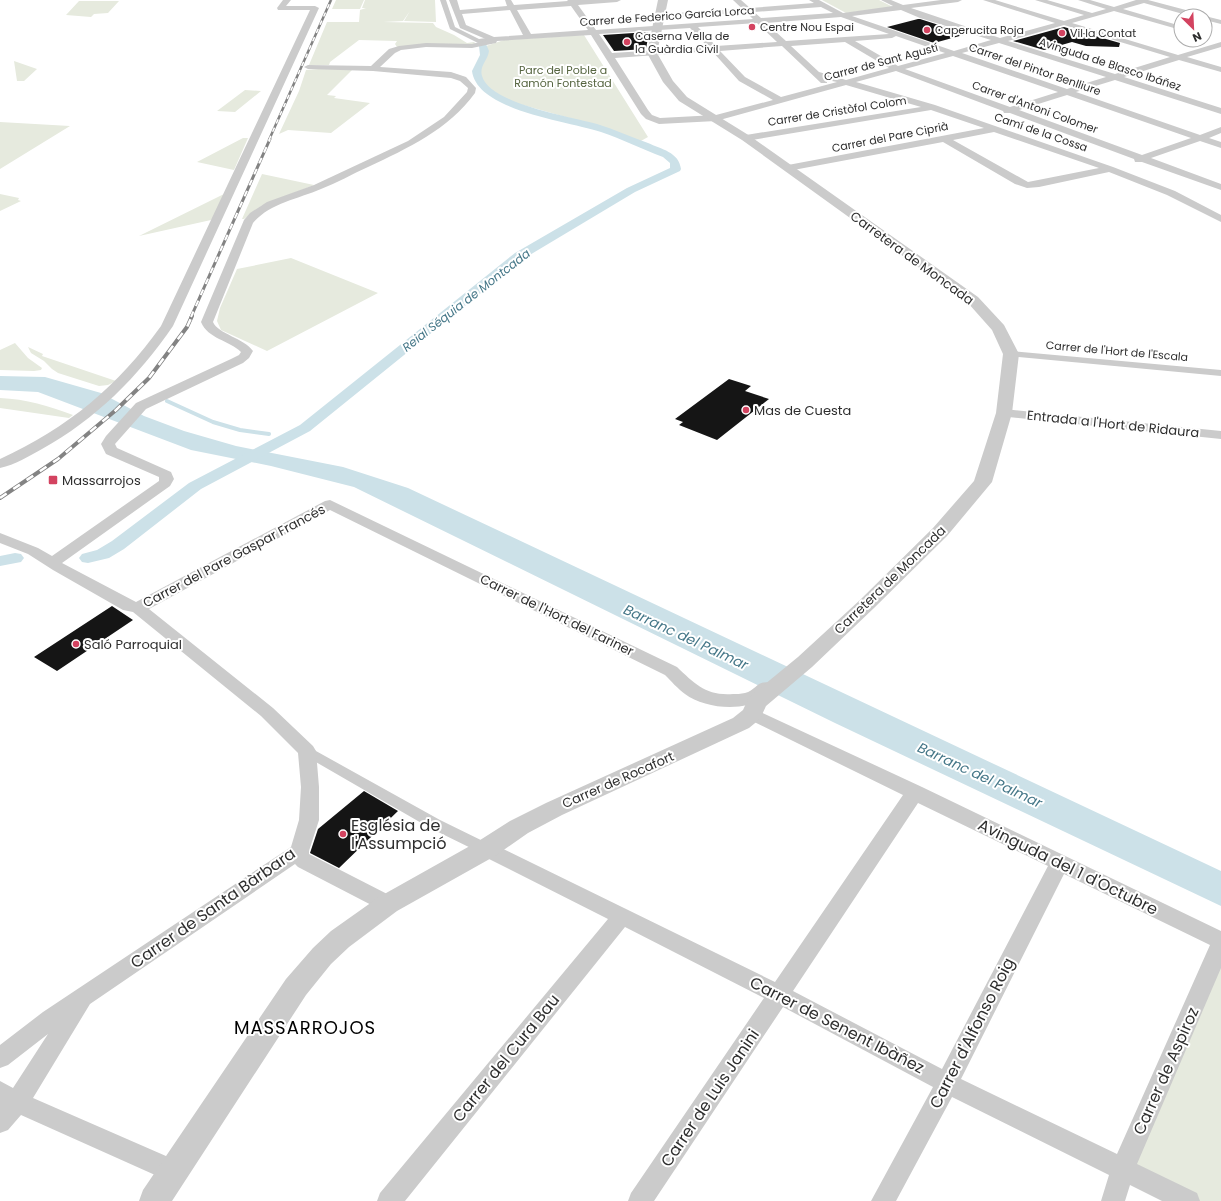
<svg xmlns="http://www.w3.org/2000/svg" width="1221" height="1201" font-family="Poppins,sans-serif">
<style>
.green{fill:#e6eade}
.water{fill:#cce1e8}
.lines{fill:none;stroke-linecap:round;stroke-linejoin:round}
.stream{stroke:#cce1e8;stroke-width:4}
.canal{fill:#cce1e8;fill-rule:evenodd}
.building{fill:#151515}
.pedestrian{fill:#cbcbcb;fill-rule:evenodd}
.minor{fill:#cbcbcb;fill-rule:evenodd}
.tertiary{fill:#cbcbcb;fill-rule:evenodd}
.rail-far2-casing{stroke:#838383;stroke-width:2.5}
.rail-far1-casing{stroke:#838383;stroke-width:3}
.rail-casing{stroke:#838383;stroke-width:4}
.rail-far2{stroke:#fff;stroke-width:1.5;stroke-dasharray:4.5;stroke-linecap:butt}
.rail-far1{stroke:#fff;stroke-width:2;stroke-dasharray:6;stroke-linecap:butt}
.rail{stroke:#fff;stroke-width:2.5;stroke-dasharray:8;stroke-linecap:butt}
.poi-dot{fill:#d34360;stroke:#fff;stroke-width:1.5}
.labels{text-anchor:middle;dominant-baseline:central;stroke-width:4;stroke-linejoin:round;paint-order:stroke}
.far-street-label{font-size:11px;fill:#2e2e2e;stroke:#fff}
.far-poi-label{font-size:11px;fill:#2e2e2e;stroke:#fff;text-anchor:start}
.far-park-label{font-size:11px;fill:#566540;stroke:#fff}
.far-water-label{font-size:12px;font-style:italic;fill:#457788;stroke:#fff}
.street-label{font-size:13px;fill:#2e2e2e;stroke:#fff}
.poi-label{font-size:13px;fill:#2e2e2e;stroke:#fff;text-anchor:start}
.water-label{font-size:14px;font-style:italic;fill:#457788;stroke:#fff}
.near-poi-label{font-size:16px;fill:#2e2e2e;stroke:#fff;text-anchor:start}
.near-street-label{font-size:16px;fill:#2e2e2e;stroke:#fff}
.near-quarter-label{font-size:18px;letter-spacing:1px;fill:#000;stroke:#fff}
</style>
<rect width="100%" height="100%" fill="#fff"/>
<path class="green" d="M 336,0 L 364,0 L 360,9 L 332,9 Z
M 365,0 L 435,0 L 436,22 L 404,21 L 410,11 L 403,21 L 383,22 L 433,23 L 436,27 L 454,35 L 467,43 L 474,42 L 476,44 L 397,47 L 395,44 L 397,41 L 359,40 L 330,62 L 329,65 L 309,65 L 327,22 L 359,22 L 360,10 L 366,8 L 362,8 Z
M 822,0 L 879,0 L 893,7 L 846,13 Z
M 79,1 L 119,1 L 108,13 L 94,14 L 91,17 L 66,15 Z
M 584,35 L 648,137 L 639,142 L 608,129 L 505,100 L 488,89 L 478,75 L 478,70 L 487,54 L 486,46 L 504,40 Z
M 14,61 L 37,69 L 24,81 L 17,81 Z
M 331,68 L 353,69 L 327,95 L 336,96 L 334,98 L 370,103 L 331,133 L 288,130 L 279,134 L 299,91 L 306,70 Z
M 245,90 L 261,91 L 235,112 L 217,111 Z
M 0,122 L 70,126 L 0,169 Z
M 243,138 L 248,138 L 234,170 L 197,162 Z
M 262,174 L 314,185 L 261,206 L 244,219 L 242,219 Z
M 0,194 L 19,198 L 18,200 L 21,201 L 0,211 Z
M 224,194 L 213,218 L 211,220 L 139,236 Z
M 291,258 L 378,293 L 267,351 L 221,330 L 217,321 L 220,308 L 237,269 Z
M 15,343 L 28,358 L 42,368 L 41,370 L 34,371 L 0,370 L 0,350 Z
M 28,347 L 43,354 L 42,356 L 116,381 L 108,385 L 99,386 L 58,373 L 52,369 L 44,361 L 31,353 Z
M 0,398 C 26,399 49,406 73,415 L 69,418 L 0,408 Z
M 1221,952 L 1221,1201 L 1190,1201 L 1127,1169 Z"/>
<path class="water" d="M 0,376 L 45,377 L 101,393 L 144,416 L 184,431 L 236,446 L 343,467 L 408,488 L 1221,871 L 1221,906 L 835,723 L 354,487 L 271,466 L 191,450 L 38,392 L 0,390 Z"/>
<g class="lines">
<path class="stream" d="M 167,401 L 213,422 L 240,430 L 269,434"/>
<path class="canal" d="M 483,43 L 486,44 L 489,51 C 488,60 479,66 482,76 C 490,104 571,117 597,124 C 614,129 631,137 648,143 C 661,149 679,152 681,169 L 680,171 L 635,192 L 523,259 L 310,431 L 201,489 L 124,549 L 109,558 L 88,563 L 82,562 L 79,558 L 82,554 L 97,550 L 112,541 L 189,483 L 300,425 L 515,253 L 627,188 L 670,168 L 670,163 L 663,157 C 642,149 622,139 601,132 C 568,121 477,111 472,71 L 480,55 L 479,46 Z
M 15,553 L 21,554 L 24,558 L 21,562 L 0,566 L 0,556 Z"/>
</g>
<path class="building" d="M 918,19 L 920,19 L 967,34 L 934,43 L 887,27 Z
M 1064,27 L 1120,43 L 1119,47 L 1086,46 L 1072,42 L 1044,50 L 1013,41 Z
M 649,32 L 646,49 L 614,51 L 603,35 Z
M 729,379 L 751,386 L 745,391 L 769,399 L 717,440 L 679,425 L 683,422 L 675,419 Z
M 112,606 L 133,620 L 57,671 L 34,657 Z
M 364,791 L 398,811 L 339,868 L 310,853 L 318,829 Z"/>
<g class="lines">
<path class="pedestrian" d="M 440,0 L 446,0 L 455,27 L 479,39 L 493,37 L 495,38 L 495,40 L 478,43 L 450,29 Z
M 1011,351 L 1221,370 L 1221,376 L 1008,356 L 1006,354 L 1008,352 Z
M 307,746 L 440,820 L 491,845 L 493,849 L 491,853 L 486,855 L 481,853 L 430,828 L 302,754 L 300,751 L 302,748 Z"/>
<path class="minor" d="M 283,0 L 291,0 L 286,6 L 315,6 L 319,8 L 173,326 C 138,377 96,419 42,449 C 29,456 15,465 0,468 L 0,459 C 68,428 118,386 161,326 L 310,10 L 278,10 L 277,8 Z
M 449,0 L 457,0 L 460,10 L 507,6 L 505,0 L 511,0 L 514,5 L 568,1 L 567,0 L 621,0 L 617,2 L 578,5 L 596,30 L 753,19 L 733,0 L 741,0 L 750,8 L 814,3 L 809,0 L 819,0 L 843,13 L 893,6 L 881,0 L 891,0 L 903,5 L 941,0 L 962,0 L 958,2 L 911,8 L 1000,38 L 1055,23 L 983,0 L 995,0 L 1064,21 L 1084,15 L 1035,0 L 1047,0 L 1092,13 L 1106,9 L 1078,0 L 1090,0 L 1114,7 L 1136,0 L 1148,0 L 1201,14 L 1202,16 L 1190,16 L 1144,3 L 1123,9 L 1181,26 L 1181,30 L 1114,11 L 1072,23 L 1178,55 L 1221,42 L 1221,47 L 1187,57 L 1221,67 L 1221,72 L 1179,60 L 1124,77 L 1221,108 L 1221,114 L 1115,80 L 1076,92 L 1200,135 L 1221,127 L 1221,133 L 1209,138 L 1221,142 L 1221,148 L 1200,141 L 1151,158 L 1221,184 L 1221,190 L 1142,162 L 1135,162 L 1134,159 L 1010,113 L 1004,113 L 1003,111 L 896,71 L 856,82 L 935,105 L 1113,167 L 1175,191 L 1221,215 L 1221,222 L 1167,195 L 1109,172 L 1039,187 L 1027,188 L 1015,184 L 943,142 L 788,171 L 783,168 L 788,165 L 984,128 L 931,110 L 746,141 L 741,138 L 746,135 L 921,107 L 846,85 L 716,121 L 659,124 L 646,119 L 641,114 L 591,35 L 497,41 L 496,43 L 472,48 L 426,47 L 401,50 L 395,53 L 380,67 L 451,72 L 466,77 L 476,88 L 475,93 C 448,130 408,148 368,167 C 352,174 337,183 321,189 C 298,199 270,203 253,223 L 213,322 C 218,334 244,338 253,351 L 249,358 L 243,363 L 146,409 L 115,444 L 117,448 L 171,472 L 174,479 L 170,486 L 62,563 L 136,602 L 325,501 L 330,500 L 677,667 C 695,684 706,696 733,694 C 736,694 741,694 745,693 C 757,690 757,679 772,683 L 775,687 C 758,714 708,711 685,694 C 678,689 671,681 665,675 L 330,510 L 149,609 L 273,708 L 313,746 L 316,751 L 319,787 L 319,820 L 309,851 L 309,854 L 395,898 L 398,904 L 395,910 L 388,912 L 381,910 L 298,867 L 295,864 L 90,1004 L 33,1098 L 182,1163 L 185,1171 L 182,1179 L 173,1183 L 164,1179 L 21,1115 L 8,1130 L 0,1133 L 0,1081 L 13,1088 L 48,1034 L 8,1065 L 0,1068 L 0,1045 L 43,1012 L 291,847 L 299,820 L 301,787 L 298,753 L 261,716 L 133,612 L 123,610 L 53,570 L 28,554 L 0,543 L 0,533 L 38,548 L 52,556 L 159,481 L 159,477 L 106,454 L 101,444 L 106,436 L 136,403 L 231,359 L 239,355 L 241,352 C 229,340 208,339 201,322 L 244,220 L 250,213 L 267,202 L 314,185 L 408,141 L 444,117 L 467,92 L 468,88 L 460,81 L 451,78 L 373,71 L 308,69 L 304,67 L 308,65 L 371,66 L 389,49 L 399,46 L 426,43 L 472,44 L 488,40 L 460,28 ZM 571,6 L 588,30 L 531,34 L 517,10 ZM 821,7 L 833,13 L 761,18 L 754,12 ZM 510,10 L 523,35 L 494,37 L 466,25 L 462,14 ZM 901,10 L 920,18 L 991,40 L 954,51 L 852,16 ZM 841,17 L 889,34 L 786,41 L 766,23 ZM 757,23 L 777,42 L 716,46 L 698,27 ZM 1064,25 L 1170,57 L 1115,74 L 1008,41 ZM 690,28 L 708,47 L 612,53 L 599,34 ZM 896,36 L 945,53 L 898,66 L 855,41 L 892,38 ZM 845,42 L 889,68 L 846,80 L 819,72 L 791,46 ZM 999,43 L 1106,77 L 1067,89 L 962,53 ZM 782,46 L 821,83 L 827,83 L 827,80 L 837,82 L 781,97 L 745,77 L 720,51 ZM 712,51 L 739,81 L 773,100 L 716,115 L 660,118 L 652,115 L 648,110 L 615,58 ZM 953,56 L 1058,92 L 1010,107 L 905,69 ZM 1067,95 L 1191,138 L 1142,155 L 1019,110 ZM 994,132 L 1099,168 L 1028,182 L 953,140 Z
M 739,9 L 743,11 L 742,13 L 660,18 L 656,16 L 660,14 Z
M 1204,16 L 1205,16 L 1221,20 L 1221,24 L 1205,20 Z
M 1004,409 L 1221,431 L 1221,439 L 999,416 L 997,413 L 999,410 Z
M 752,708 L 922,787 L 1221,931 L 1221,968 L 1137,1164 L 1197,1193 L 1200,1201 L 1162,1201 L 1130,1185 L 1125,1201 L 1101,1201 L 1109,1175 L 952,1097 L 896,1201 L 871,1201 L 933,1087 L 783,1007 L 654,1201 L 628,1201 L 631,1193 L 764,998 L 625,927 L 405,1201 L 377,1201 L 380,1193 L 608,919 L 479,854 L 476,849 L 479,844 L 486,841 L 493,844 L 775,982 L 903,795 L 746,718 L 743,714 L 746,710 ZM 918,803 L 1048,866 L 942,1069 L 793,991 ZM 1064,874 L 1210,945 L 1117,1154 L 961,1079 Z"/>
<path class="tertiary" d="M 658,0 L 668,0 L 657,53 L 673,81 L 687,97 L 750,136 L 978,297 L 1004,325 L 1019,354 L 1012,413 L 992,482 L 947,536 L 874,608 L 812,667 L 766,706 L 760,719 L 749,728 L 562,815 L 528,833 L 495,856 L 397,911 L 349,947 L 331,964 L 306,995 L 172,1201 L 139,1201 L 143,1190 L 286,979 L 313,948 L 331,931 L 379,897 L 477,842 L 510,821 L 546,803 L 733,718 L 743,710 L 749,697 L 798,657 L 860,600 L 933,528 L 974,481 L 996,413 L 1003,354 L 992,330 L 968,303 L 742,140 L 679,101 L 663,82 L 647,53 Z"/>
<defs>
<path id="rail-far2" d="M 269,140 L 331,0"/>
<path id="rail-far1" d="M 191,317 L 270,139"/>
<path id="rail" d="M 0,498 L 58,459 L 116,410 L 149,378 L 187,327 L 192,316"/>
</defs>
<use href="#rail-far2" class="rail-far2-casing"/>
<use href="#rail-far1" class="rail-far1-casing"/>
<use href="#rail" class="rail-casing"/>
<use href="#rail-far2" class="rail-far2"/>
<use href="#rail-far1" class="rail-far1"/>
<use href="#rail" class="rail"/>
</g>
<g class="poi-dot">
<circle cx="752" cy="27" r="4"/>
<circle cx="927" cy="30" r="4"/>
<circle cx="1062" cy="33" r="4"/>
<circle cx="627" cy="42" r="4"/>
<circle cx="746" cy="410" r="4"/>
<rect x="48" y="475" width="10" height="10" rx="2"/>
<circle cx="76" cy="644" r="4"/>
<circle cx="343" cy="834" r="4"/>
</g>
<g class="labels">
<g class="far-street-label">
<text transform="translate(667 16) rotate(-4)">Carrer de Federico García Lorca</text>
<text transform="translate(881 62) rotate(-15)">Carrer de Sant Agustí</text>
<text transform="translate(1110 64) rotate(18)">Avinguda de Blasco Ibáñez</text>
<text transform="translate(1035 69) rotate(19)">Carrer del Pintor Benlliure</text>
<text transform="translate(1035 107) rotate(20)">Carrer d'Antoni Colomer</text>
<text transform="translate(837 111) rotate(-9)">Carrer de Cristòfol Colom</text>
<text transform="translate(1041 132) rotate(19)">Camí de la Cossa</text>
<text transform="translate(890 137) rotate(-11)">Carrer del Pare Ciprià</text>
<text transform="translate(1117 351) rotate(5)">Carrer de l'Hort de l'Escala</text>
</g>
<g class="far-poi-label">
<text x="760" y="27">Centre Nou Espai</text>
<text x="935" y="30">Caperucita Roja</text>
<text x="1070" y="33">Vil·la Contat</text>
<text x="635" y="36">Caserna Vella de<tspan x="635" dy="13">la Guàrdia Civil</tspan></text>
</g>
<g class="far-park-label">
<text x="563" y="70">Parc del Poble a<tspan x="563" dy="13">Ramón Fontestad</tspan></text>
</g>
<g class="far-water-label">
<text transform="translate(466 300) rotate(-38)">Reial Séquia de Montcada</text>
</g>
<g class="street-label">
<text transform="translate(912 258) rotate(36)">Carretera de Moncada</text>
<text transform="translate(1113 424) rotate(6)">Entrada a l'Hort de Ridaura</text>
<text transform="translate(234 556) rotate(-28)">Carrer del Pare Gaspar Francés</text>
<text transform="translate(890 580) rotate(-44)">Carretera de Moncada</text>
<text transform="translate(557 615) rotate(26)">Carrer de l'Hort del Fariner</text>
<text transform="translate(618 780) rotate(-24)">Carrer de Rocafort</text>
</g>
<g class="poi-label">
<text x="754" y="410">Mas de Cuesta</text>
<text x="62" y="480">Massarrojos</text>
<text x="84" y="644">Saló Parroquial</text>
</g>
<g class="water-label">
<text transform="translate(686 637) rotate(25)">Barranc del Palmar</text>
<text transform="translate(980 775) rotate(25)">Barranc del Palmar</text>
</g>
<g class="near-poi-label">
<text x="351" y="825">Església de<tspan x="351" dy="18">l'Assumpció</tspan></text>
</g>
<g class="near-street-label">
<text transform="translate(1068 867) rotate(26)">Avinguda del 1 d'Octubre</text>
<text transform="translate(213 908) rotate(-35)">Carrer de Santa Bàrbara</text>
<text transform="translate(837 1025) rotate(27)">Carrer de Senent Ibàñez</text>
<text transform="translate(972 1033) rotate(-63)">Carrer d'Alfonso Roig</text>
<text transform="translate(506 1058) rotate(-51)">Carrer del Cura Bau</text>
<text transform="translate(1166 1071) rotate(-66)">Carrer de Aspiroz</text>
<text transform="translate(710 1098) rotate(-56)">Carrer de Luis Janini</text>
</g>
<g class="near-quarter-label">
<text x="305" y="1027">MASSARROJOS</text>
</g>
</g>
<g transform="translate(1193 28) rotate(156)"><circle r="19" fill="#ffffff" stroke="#ababab"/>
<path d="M0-3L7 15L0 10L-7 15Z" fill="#d34360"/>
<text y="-6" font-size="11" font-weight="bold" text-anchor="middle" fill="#2e2e2e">N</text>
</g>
</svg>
